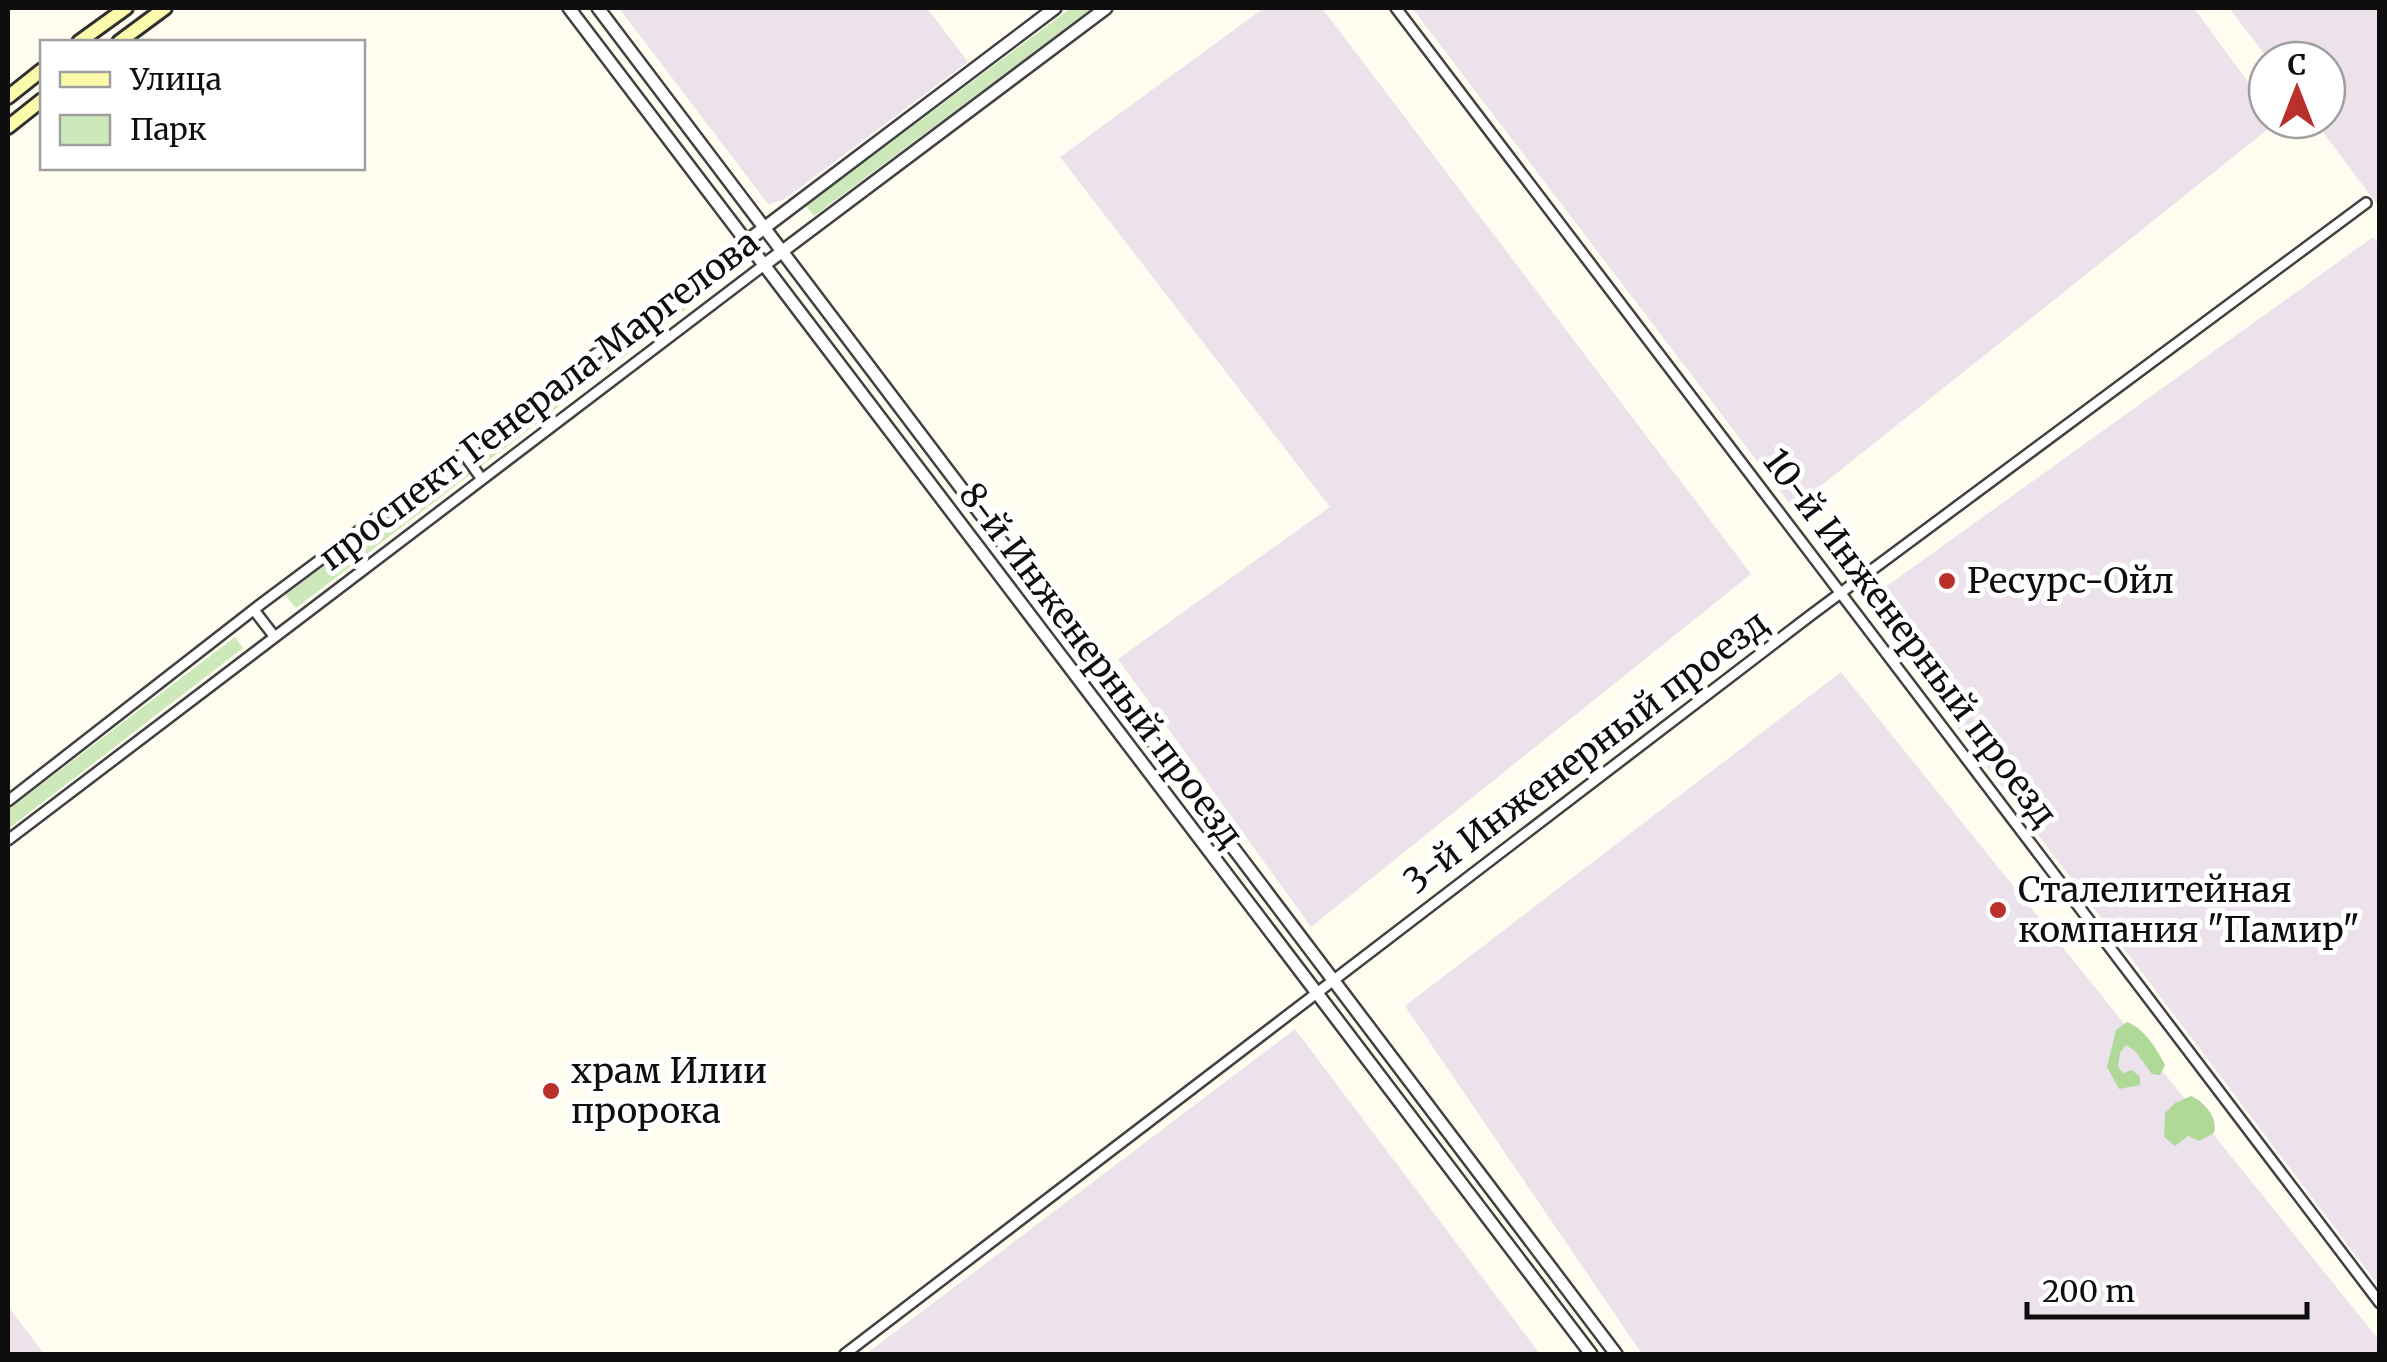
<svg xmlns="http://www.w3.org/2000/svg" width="2387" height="1362" font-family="Merriweather,serif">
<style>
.industrial{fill:#ece2ec}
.green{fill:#cde8b9}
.forest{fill:#b0d899}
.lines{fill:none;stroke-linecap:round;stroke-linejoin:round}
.minor-casing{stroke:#414141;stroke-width:14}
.tertiary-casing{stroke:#414141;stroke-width:16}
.secondary-casing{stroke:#303030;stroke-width:18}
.minor{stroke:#fff;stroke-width:9}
.tertiary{stroke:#fff;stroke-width:11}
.secondary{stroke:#fcfbac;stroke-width:12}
.poi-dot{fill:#ba302a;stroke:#fff;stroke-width:4}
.labels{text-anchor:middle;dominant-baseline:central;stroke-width:10;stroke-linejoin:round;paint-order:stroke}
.street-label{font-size:35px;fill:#0e0e0e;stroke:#fff}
.poi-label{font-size:35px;fill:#0e0e0e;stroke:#fff;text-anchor:start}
</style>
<rect width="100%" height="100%" fill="#fefdef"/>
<path class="industrial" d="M 619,8 L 927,8 L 968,62 L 783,200 L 768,204 Z
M 1264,8 L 1322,8 L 1751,574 L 1311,927 L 1118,659 L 1330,507 L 1060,157 Z
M 1412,8 L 2194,8 L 2267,108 L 2267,120 L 2277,122 L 1793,508 Z
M 2229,8 L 2379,8 L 2379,207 L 2314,120 L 2327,120 L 2327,60 L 2269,60 Z
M 2373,237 L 2380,245 L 2379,1286 L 1863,603 Z
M 1841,672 L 2379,1340 L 2379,1354 L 1642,1354 L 1405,1006 Z
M 1295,1029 L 1540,1354 L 866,1354 Z
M 8,1306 L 44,1354 L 8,1354 Z"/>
<path class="green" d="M 1071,8 L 1093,8 L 814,216 L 806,206 Z
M 731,262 L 737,270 L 296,608 L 285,595 Z
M 235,637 L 243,648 L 8,829 L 8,810 Z"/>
<path class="forest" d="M 2127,1022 C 2145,1029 2156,1048 2165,1065 L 2160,1075 L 2152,1074 L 2135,1051 L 2126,1045 L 2120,1053 L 2118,1067 L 2123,1073 L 2132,1070 L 2140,1077 L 2140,1085 L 2119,1089 L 2107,1067 L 2116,1030 Z
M 2191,1096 C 2205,1102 2218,1118 2214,1133 L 2199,1141 L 2188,1136 L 2175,1146 L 2164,1137 L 2165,1113 L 2175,1103 Z"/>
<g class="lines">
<defs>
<path id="minor" d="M 1396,8 L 2380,1303
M 464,454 L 481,478
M 254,610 L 274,636
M 8,801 L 261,604 L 747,241
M 8,840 L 764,265
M 845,1354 L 1811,615 L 2366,203"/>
<path id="tertiary" d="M 569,8 L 1591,1354
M 598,8 L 1616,1354
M 747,241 L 1055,8
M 764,265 L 1106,8"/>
<path id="secondary" d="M 79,42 L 126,8
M 119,42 L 165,8
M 8,97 L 42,70
M 8,127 L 42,100"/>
</defs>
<use href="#minor" class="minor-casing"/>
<use href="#tertiary" class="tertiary-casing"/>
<use href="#secondary" class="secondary-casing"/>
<use href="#minor" class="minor"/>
<use href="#tertiary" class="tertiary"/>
<use href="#secondary" class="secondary"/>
</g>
<g class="poi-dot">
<circle cx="1947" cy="581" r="10"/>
<circle cx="1998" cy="910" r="10"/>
<circle cx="551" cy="1091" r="10"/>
</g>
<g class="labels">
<g class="street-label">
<text transform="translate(539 400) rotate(-37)">проспект Генерала Маргелова</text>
<text transform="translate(1910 638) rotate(53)">10-й Инженерный проезд</text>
<text transform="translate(1101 665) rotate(53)">8-й Инженерный проезд</text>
<text transform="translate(1586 752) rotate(-37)">3-й Инженерный проезд</text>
</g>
<g class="poi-label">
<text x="1967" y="581">Ресурс-Ойл</text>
<text x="2018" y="890">Сталелитейная<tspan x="2018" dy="40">компания "Памир"</tspan></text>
<text x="571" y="1071">храм Илии<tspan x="571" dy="40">пророка</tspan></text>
</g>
</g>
<rect width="2387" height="1362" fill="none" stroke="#0e0e0e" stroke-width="20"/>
<rect x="40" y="40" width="325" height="130" fill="#ffffff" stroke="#9f9f9f" stroke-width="2.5"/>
<rect x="60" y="72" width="50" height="15" fill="#fcfbac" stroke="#9f9f9f" stroke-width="2.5"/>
<text x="130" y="90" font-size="30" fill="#0e0e0e">Улица</text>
<rect x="60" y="115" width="50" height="30" fill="#cde8b9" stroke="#9f9f9f" stroke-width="2.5"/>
<text x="130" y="140" font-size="30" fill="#0e0e0e">Парк</text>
<g transform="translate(2297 90)"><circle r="48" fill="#ffffff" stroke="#9f9f9f" stroke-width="2.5"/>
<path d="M0-8L18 38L0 25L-18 38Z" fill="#ba302a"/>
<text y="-15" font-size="28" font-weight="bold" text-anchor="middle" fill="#0e0e0e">С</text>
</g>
<path d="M2027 1302v15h280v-15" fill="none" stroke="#0e0e0e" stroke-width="5"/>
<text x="2042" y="1302" font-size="30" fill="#0e0e0e" stroke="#ffffff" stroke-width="8" paint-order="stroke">200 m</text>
</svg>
